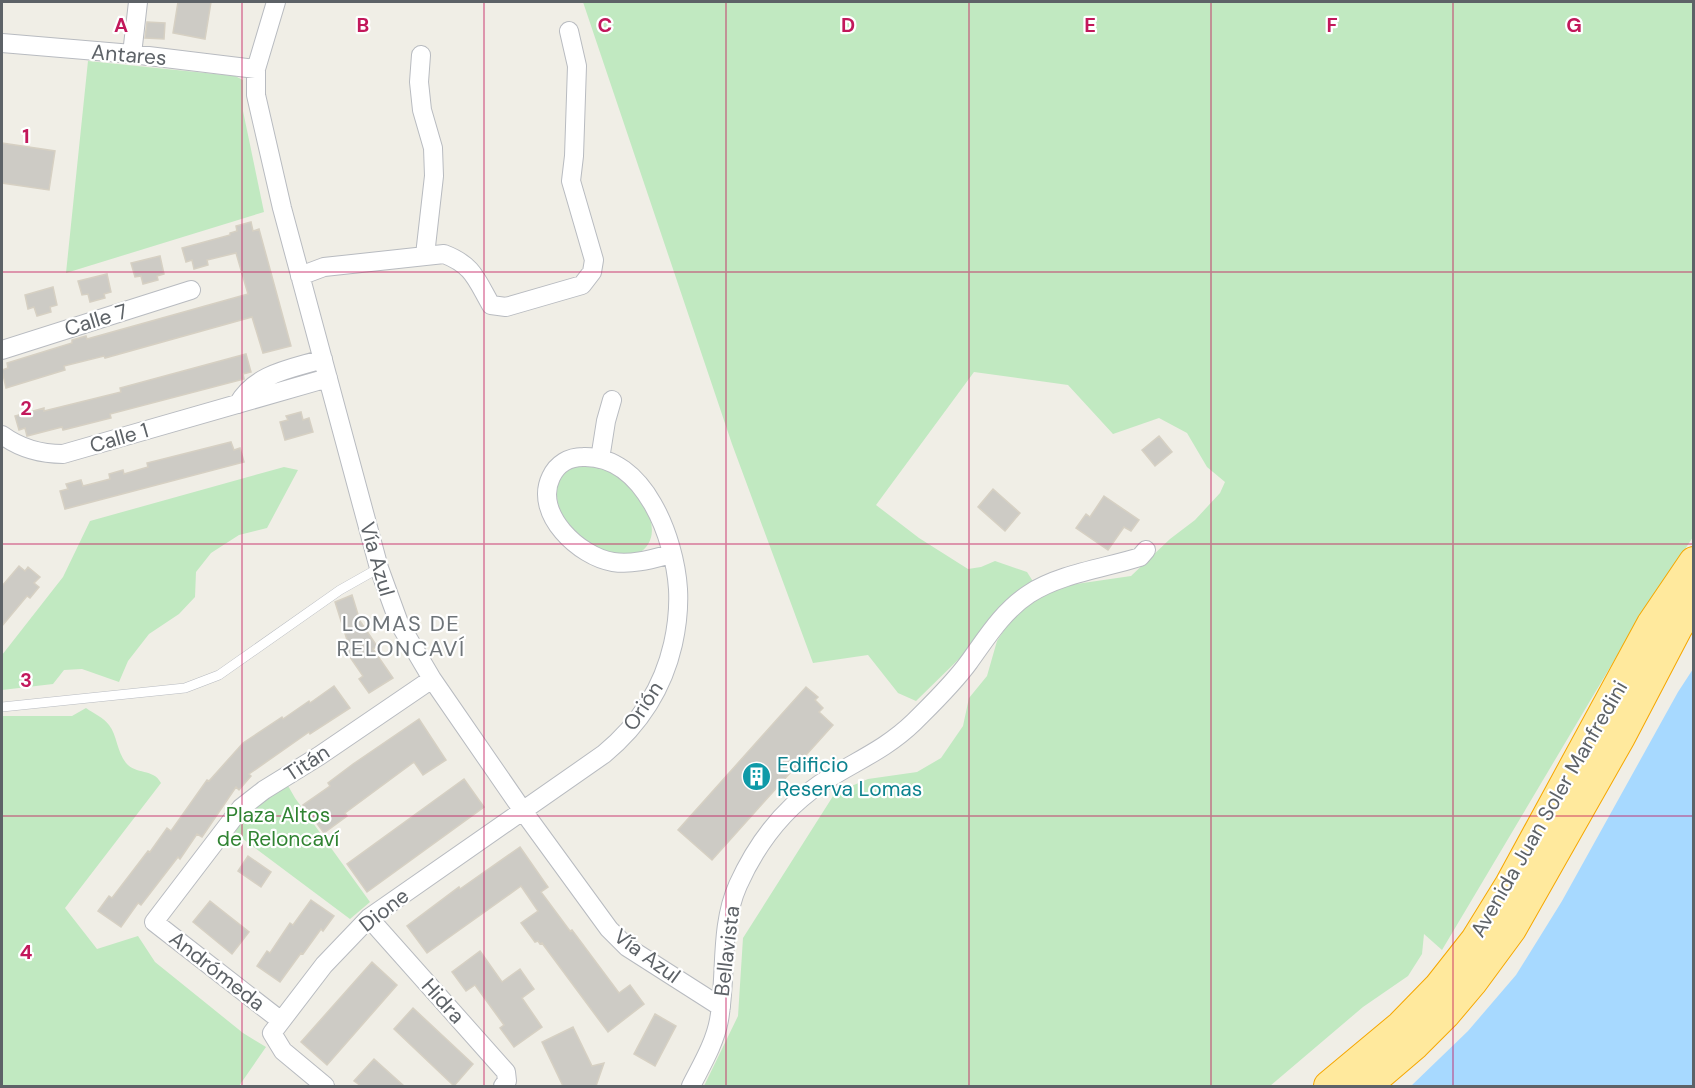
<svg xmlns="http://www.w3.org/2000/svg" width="1695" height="1088" font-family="'DM Sans',sans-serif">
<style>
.green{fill:#c1e9c1}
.water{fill:#a7d9ff}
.building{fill:#cdcbc5;stroke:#d6d0c3;stroke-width:1.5}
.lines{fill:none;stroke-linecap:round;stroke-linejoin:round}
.service-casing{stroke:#b8bbc0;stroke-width:10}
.minor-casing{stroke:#b8bbc0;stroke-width:20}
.trunk-casing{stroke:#f6a700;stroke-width:32}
.service{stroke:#fff;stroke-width:9}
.minor{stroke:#fff;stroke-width:18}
.trunk{stroke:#ffe99d;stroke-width:30}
.grid{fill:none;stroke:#c2185b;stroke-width:1.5;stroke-opacity:0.55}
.labels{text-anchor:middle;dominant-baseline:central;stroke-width:4.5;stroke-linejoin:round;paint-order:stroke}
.street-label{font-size:21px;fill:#5d6267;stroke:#fff}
.culture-label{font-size:21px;fill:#0d838f;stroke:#fff;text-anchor:start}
.park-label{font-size:21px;fill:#308332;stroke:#fff}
.neighbourhood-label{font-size:22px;letter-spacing:1.5px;fill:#6e7479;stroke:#fff}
.grid-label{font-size:20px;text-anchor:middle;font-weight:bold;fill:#c2185b;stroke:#fff;stroke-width:4.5;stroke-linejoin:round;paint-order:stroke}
</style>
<rect width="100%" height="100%" fill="#f0eee6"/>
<path class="green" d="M 583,2 L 1693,2 L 1693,537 L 1631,632 L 1442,950 L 1424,934 L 1422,954 L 1408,976 L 1363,1007 L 1270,1086 L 704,1086 L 738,1016 L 743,938 L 835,793 L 868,779 L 917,772 L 941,758 L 963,726 L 969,698 L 987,676 L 997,641 L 1019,607 L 1058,589 L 1076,584 L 1131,576 L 1170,539 L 1195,520 L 1220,493 L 1225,482 L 1207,467 L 1187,433 L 1159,418 L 1113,434 L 1068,385 L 974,372 L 876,505 L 919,538 L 968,569 L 981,567 L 995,561 L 1027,572 L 1034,583 L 1005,602 L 964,654 L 916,701 L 898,693 L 868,655 L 813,663 L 732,444 Z
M 88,61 L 235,76 L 243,80 L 243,111 L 264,212 L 66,273 Z
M 576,465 C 591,465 603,467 616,474 C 637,485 664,526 646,547 C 628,569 583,544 569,527 C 558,515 557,500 556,484 L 569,467 Z
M 284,467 L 298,470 L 267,528 L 239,535 L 211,553 L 196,572 L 195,597 L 179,614 L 149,634 L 128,661 L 119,682 L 82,669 L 64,670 L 53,684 L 2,690 L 2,655 L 63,577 L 90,521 Z
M 86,708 C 93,713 104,718 109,725 C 117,735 117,752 126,763 C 136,775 153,768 161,783 L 65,908 L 97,949 L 138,936 L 155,962 L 243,1033 L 266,1047 L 239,1086 L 2,1086 L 2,716 L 72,716 Z
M 287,784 L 295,798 L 370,902 L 350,919 L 235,833 C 242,809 268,797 287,784 Z"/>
<path class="water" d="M 1693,669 L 1693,1086 L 1411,1086 L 1468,1031 L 1516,975 L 1562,901 L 1678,692 Z"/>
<path class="building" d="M 178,2 L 211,2 L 205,39 L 173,33 Z
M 147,22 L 165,23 L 164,39 L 145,38 Z
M 2,143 L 55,151 L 49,190 L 2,183 Z
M 251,222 L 253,231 L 259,229 L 291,346 L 263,353 L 252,317 L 105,358 L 104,356 L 64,366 L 65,370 L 6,388 L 2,370 L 8,368 L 7,363 L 72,343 L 72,340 L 86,336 L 87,339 L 248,294 L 236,253 L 207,260 L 208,265 L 194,269 L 192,260 L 186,262 L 182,248 L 230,235 L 230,233 L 237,231 L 236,226 Z
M 160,256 L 164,274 L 157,276 L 158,280 L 143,284 L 141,276 L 135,277 L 131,263 Z
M 107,274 L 111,292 L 104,294 L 105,298 L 90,302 L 88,294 L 82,295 L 78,281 Z
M 53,287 L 57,305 L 50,307 L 51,312 L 37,316 L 34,307 L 28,309 L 25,295 Z
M 246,354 L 251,372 L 243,374 L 244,379 L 110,414 L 111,418 L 63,430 L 62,427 L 27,436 L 25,428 L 19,430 L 15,416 L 44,408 L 44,411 L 121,392 L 120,388 Z
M 301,412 L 303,420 L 309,418 L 313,432 L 285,440 L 280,422 L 288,420 L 286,416 Z
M 1159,436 L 1172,452 L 1155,466 L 1142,450 Z
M 231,442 L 234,450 L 240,448 L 244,462 L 65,509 L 60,491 L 68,489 L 66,484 L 81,480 L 83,486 L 110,479 L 109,474 L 123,470 L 124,474 L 148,467 L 147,463 Z
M 993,489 L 1020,513 L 1005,531 L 978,507 Z
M 1104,496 L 1139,520 L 1131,531 L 1124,527 L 1108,550 L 1076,528 L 1086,514 L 1090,517 Z
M 19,566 L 25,571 L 28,567 L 40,577 L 34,583 L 39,587 L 30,598 L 27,596 L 2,626 L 2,586 Z
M 352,595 L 360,621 L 377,646 L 373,649 L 393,678 L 369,693 L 359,679 L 363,676 L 343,647 L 348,643 L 335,602 Z
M 334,686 L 350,708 L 310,734 L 309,732 L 249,774 L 251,776 L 239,790 L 236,787 L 202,837 L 197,834 L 180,859 L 178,857 L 141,905 L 138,903 L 121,927 L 98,911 L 109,896 L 112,898 L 148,851 L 150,852 L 167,828 L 171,831 L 207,780 L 209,781 L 243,743 L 282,717 L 283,719 L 309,701 L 310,703 Z
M 806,687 L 818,697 L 815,700 L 823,708 L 819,712 L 833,725 L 712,860 L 678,830 Z
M 419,719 L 446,760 L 423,775 L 414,762 L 345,813 L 347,816 L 324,833 L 303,805 L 330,786 L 328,783 L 353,764 Z
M 464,779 L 484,807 L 367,892 L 347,864 Z
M 520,847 L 548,887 L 541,892 L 570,931 L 572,930 L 619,993 L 630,985 L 644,1004 L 608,1032 L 542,943 L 540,944 L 538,941 L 535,942 L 521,923 L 538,911 L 521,886 L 427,953 L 407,926 L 459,887 L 460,889 Z
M 248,856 L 271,872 L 261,887 L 238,871 Z
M 311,900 L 334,916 L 323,931 L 321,929 L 303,954 L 301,953 L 280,982 L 257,966 L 267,951 L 270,953 L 290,923 L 293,925 Z
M 210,901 L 249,932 L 232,954 L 193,922 Z
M 480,951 L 502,982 L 520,969 L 534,989 L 522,998 L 542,1027 L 514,1047 L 500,1028 L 504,1025 L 475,985 L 466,991 L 452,972 Z
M 372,962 L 397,985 L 327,1065 L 301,1042 Z
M 413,1008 L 473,1064 L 454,1086 L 394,1029 Z
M 655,1014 L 676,1026 L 655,1066 L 634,1054 Z
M 573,1027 L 592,1066 L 604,1063 L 596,1086 L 563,1086 L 542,1042 Z
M 374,1059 L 404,1086 L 361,1086 L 354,1081 Z"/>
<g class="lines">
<defs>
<path id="service" d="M 2,707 L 185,688 L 219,675 L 340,590 L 379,568"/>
<path id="minor" d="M 276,2 L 256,69 L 256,95 L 282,208 L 379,568 L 399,623 L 432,679 L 523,811 L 609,929 L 627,947 L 721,1007
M 2,43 L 132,54 L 256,69
M 132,54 L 138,2
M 421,55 L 419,82 L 422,110 L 433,148 L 434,176 L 425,255
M 300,276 L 324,267 L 444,254 C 473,265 476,279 491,305 L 506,307 L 582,285 L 592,272 L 594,260 L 571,181 L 574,156 L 577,66 L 569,31
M 2,350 L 191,290
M 238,404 C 256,373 291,369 323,359
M 2,435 C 21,449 40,454 63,454 L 328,378
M 600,459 L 606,421 L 612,400
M 369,918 L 506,1072 L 507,1081 L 503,1086
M 280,1020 L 154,922 L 241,808 L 264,790 L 319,756 L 432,679
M 325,1086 L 283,1051 L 272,1033 L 324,965 L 369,918 L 604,754 C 639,725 663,688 673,644 C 677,626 679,607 678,589 C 675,540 645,455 583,457 C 569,457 557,464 551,477 C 533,514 580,557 613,562 C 633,565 652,559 671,554
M 691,1086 C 701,1066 715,1043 719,1020 C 727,975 719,928 738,885 C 756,845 783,809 820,784 C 853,762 884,751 914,722 C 933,703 953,684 969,662 C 987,637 1003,611 1029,594 C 1059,574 1105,568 1140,557 L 1146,550"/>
<path id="trunk" d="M 1329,1086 L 1401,1026 L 1439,987 L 1476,940 L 1510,885 L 1652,624 L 1694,562
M 1366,1086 L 1415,1044 L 1445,1014 L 1472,982 L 1511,929 L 1620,737 L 1677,628 L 1694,601"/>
</defs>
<use href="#service" class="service-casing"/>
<use href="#minor" class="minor-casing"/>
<use href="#trunk" class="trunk-casing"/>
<use href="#service" class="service"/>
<use href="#minor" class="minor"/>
<use href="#trunk" class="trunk"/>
</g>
<path class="grid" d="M 242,2 L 242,1086M 484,2 L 484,1086M 726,2 L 726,1086M 969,2 L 969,1086M 1211,2 L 1211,1086M 1453,2 L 1453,1086M 2,272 L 1694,272M 2,544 L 1694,544M 2,816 L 1694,816"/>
<defs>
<symbol id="building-disc" viewBox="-11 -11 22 22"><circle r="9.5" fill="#0f9aa8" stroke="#fff"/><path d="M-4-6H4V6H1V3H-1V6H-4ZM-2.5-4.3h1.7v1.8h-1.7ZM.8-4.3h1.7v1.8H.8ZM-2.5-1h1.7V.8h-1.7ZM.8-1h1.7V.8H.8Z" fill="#fff"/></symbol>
</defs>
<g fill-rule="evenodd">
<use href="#building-disc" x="740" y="760" width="33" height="33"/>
</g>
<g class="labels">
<g class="street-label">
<text transform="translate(129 55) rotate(5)">Antares</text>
<text transform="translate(96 320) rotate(-17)">Calle 7</text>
<text transform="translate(119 438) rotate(-16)">Calle 1</text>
<text transform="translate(377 559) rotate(74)">Vía Azul</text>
<text transform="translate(643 706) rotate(-57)">Orión</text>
<text transform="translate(307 763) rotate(-33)">Titán</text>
<text transform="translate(1549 809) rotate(-60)">Avenida Juan Soler Manfredini</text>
<text transform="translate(384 910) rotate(-38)">Dione</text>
<text transform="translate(727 951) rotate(-83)">Bellavista</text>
<text transform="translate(647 956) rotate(36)">Vía Azul</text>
<text transform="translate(217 971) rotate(38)">Andrómeda</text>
<text transform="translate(443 1001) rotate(48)">Hidra</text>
</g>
<g class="culture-label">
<text x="777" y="765">Edificio<tspan x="777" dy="24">Reserva Lomas</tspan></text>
</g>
<g class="park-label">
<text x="278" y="815">Plaza Altos<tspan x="278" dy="24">de Reloncaví</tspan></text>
</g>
<g class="neighbourhood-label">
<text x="401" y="623">LOMAS DE<tspan x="401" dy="25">RELONCAVÍ</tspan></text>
</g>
</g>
<g class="grid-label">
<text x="121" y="32">A</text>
<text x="363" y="32">B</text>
<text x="605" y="32">C</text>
<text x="848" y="32">D</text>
<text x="1090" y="32">E</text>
<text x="1332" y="32">F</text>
<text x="1574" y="32">G</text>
<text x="26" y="143">1</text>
<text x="26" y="415">2</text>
<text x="26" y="687">3</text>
<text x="26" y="959">4</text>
</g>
<rect width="1695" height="1088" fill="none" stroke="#5d6267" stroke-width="6"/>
</svg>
